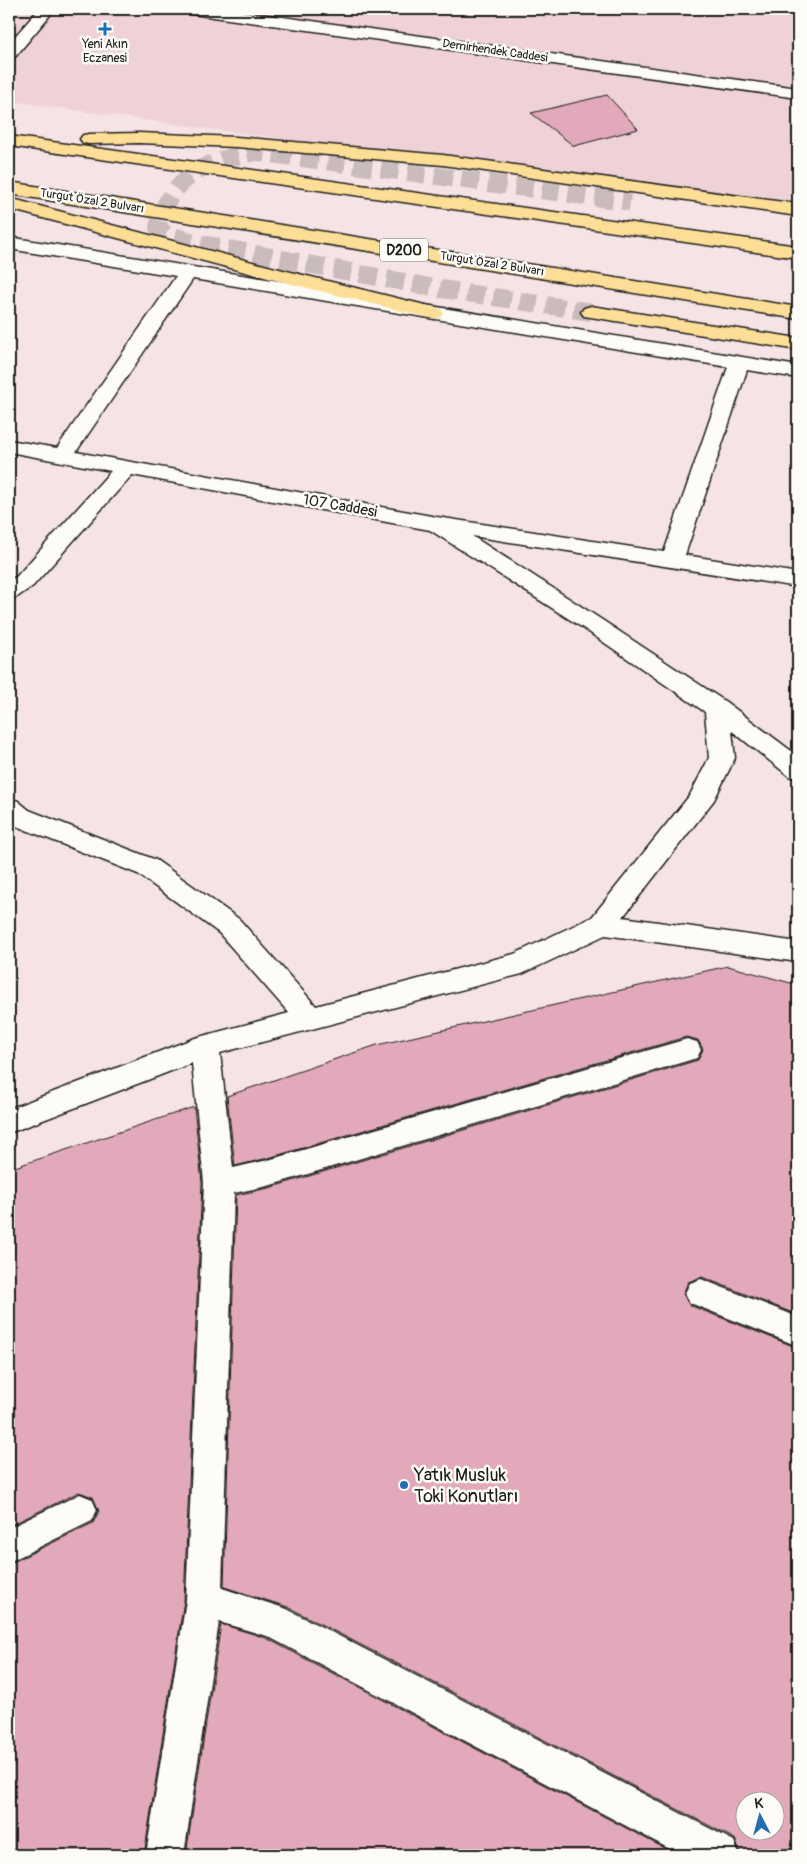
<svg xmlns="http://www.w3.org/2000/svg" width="807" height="1864" font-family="Pangolin,sans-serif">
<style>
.built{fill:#efd2d8}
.building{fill:#e2a9bb;stroke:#1c1c1c;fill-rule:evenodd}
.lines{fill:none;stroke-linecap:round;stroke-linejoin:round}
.highway-tunnel{stroke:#cabbbd;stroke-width:18;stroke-dasharray:18 9;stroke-linecap:butt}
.minor-casing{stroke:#1c1c1c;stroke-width:3}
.highway-casing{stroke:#1c1c1c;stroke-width:3}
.minor{fill:#fdfcf7;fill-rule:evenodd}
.highway{fill:#fdde96;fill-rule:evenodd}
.poi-dot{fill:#1f6fb2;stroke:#fdfcf7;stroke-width:2}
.labels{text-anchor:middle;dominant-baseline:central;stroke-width:5;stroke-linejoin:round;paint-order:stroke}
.far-poi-label{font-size:12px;fill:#1c1c1c;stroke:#fdfcf7}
.far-street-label{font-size:12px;fill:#1c1c1c;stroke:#fdfcf7}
.shield{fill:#fdfcf7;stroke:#605f5e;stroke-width:1}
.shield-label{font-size:14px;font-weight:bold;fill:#1c1c1c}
.street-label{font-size:15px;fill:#1c1c1c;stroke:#fdfcf7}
.near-poi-label{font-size:18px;fill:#1c1c1c;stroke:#fdfcf7;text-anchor:start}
</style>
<rect width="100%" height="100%" fill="#f5e3e5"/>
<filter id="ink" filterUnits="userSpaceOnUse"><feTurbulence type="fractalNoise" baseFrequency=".02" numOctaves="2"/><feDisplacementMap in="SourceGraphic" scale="10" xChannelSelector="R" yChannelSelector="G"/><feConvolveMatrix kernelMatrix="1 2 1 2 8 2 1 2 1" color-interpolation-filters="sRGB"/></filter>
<g filter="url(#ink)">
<path class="built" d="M 9,9 L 798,9 L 798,210 L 9,101 Z"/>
<path class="building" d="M 607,95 L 638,129 L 574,146 L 531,113 Z
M 728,966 L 798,985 L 798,1315 L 702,1277 L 688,1282 L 683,1294 L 689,1305 L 798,1348 L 798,1855 L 741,1855 L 735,1839 L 288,1607 L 224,1587 L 236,1195 L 269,1188 L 698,1060 L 703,1049 L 698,1040 L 686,1037 L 268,1158 L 235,1166 L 227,1096 L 377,1045 ZM 744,1802 L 774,1802 L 774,1832 L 744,1832 Z
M 194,1107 L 202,1183 L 184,1600 L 144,1855 L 9,1855 L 9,1564 L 93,1523 L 99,1511 L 93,1497 L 79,1492 L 9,1526 L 9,1169 Z
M 221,1624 L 266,1638 L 677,1855 L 186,1855 Z"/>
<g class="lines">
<path class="highway-tunnel" d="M 591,312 L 435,288 L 197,243 L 165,234 L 158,228 C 168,177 209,159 257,152 L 630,202"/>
<defs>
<path id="minor" d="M 39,9 L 55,9 L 15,57 L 9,58 L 9,43 Z
M 184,9 L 225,9 L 798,88 L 798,98 L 192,14 L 186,12 Z
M 9,237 L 798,366 L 798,378 L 747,370 L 685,555 L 798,573 L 798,587 L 472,536 L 599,618 L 726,702 L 798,756 L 798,779 L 789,776 L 732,731 L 735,758 L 714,800 L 623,917 L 798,942 L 798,962 L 605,935 L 522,974 L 220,1053 L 233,1168 L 268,1160 L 687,1039 L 697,1042 L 701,1050 L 697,1058 L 268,1186 L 234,1193 L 222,1588 L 287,1609 L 734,1841 L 739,1855 L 681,1855 L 267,1636 L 219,1622 L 184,1855 L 146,1855 L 186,1600 L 204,1183 L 192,1063 L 9,1133 L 9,1109 L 195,1038 L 289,1013 L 219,933 L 138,874 L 11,824 L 9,822 L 9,798 L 18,801 L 29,810 L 156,860 L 239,919 L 316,1006 L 514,954 L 592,917 L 690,795 L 709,758 L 705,712 L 583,628 L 430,530 L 132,475 L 33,586 L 17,597 L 9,599 L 9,581 L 17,576 L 111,471 L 9,452 L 9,440 L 57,448 L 176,276 L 9,249 ZM 193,279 L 728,367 L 664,552 L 437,517 L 76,452 Z
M 701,1279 L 798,1317 L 798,1346 L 690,1303 L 685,1293 L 690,1283 Z
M 80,1494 L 92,1499 L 97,1510 L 92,1521 L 9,1562 L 9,1528 Z"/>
<path id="highway" d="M 139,133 L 236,137 L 443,155 L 798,204 L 798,216 L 443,165 L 236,147 L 139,143 L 89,144 L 83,143 L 80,139 L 83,135 L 89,134 Z
M 9,136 L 798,246 L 798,258 L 9,146 Z
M 9,182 L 798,307 L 798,319 L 9,194 Z
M 9,198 L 287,271 L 441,309 L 444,313 L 441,317 L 434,319 L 275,280 L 9,209 Z
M 591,306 L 798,338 L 798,350 L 584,316 L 581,312 L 584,308 Z"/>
</defs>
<use href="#minor" class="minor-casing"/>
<use href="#highway" class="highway-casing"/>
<use href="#minor" class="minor"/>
<use href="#highway" class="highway"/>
</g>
</g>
<g class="poi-dot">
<path d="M102.5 21.5h5v5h5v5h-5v5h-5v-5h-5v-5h5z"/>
<circle cx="404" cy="1485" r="5"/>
</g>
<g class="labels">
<g class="far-poi-label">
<text x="105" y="44">Yeni Akın<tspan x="105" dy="14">Eczanesi</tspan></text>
</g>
<g class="far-street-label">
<text transform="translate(495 51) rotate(8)">Demirhendek Caddesi</text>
<text transform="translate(92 201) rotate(9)">Turgut Özal 2 Bulvarı</text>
<text transform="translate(492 264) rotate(9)">Turgut Özal 2 Bulvarı</text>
</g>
<rect class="shield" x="380" y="238.5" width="48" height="23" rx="4"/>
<g class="shield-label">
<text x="404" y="250">D200</text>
</g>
<g class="street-label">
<text transform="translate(340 506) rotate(10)">107 Caddesi</text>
</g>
<g class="near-poi-label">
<text x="414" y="1475">Yatık Musluk<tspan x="414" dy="21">Toki Konutları</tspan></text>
</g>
</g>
<rect width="807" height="1864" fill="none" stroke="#fdfcf7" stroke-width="30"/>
<rect x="15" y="15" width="777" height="1834" fill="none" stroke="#1c1c1c" stroke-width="2" filter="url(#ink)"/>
<g transform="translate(760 1816) rotate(354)"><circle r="24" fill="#fdfcf7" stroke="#a3a29f"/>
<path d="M0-4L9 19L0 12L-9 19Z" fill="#1f6fb2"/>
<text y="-8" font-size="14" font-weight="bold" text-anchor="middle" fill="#1c1c1c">K</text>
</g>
</svg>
